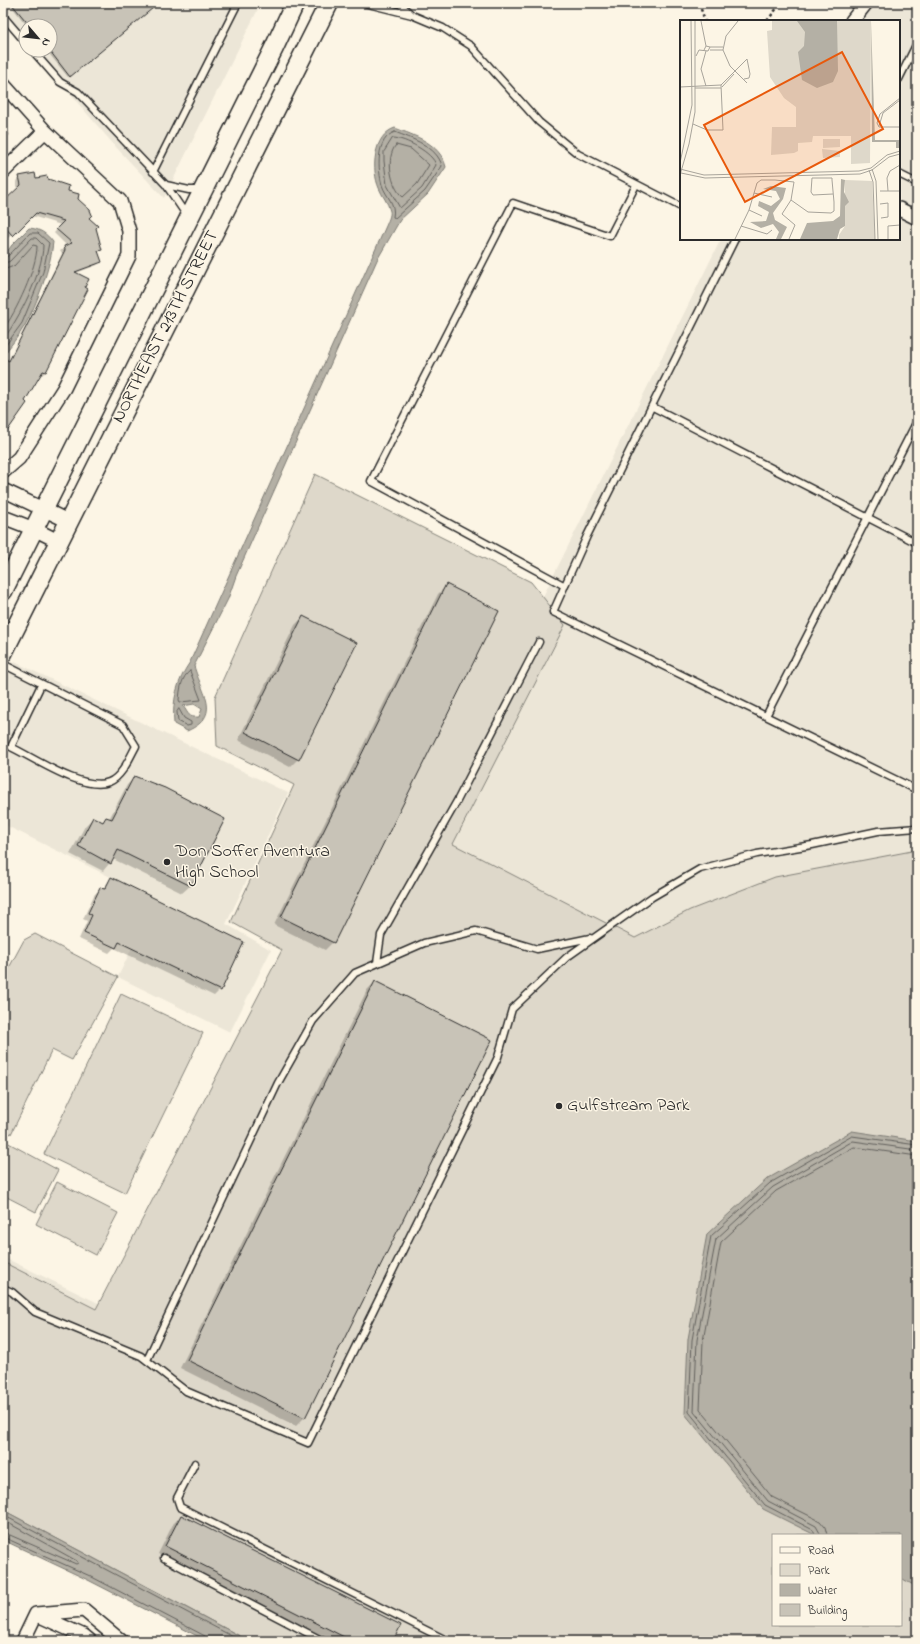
<svg xmlns="http://www.w3.org/2000/svg" width="920" height="1644" font-family="'Indie Flower',sans-serif">
<style>
.built{fill:#ece6d7;fill-rule:evenodd}
.green{fill:#ded8ca;stroke:#84827a;fill-rule:evenodd}
.water{fill:#b4b0a5;stroke:#7d7b74;fill-rule:evenodd}
.shadow{fill:#0003}
.lines{fill:none;stroke-linecap:round;stroke-linejoin:round}
.shore{stroke:#62605c;stroke-width:1}
.building{fill:#c8c3b7;stroke:#2b2b2b}
.lane-casing{stroke:#2b2b2b;stroke-width:9}
.street-casing{stroke:#2b2b2b;stroke-width:16}
.secondary-casing{stroke:#2b2b2b;stroke-width:21}
.path{stroke:#2b2b2b;stroke-width:2.5;stroke-dasharray:3 3;stroke-linecap:butt}
.lane{stroke:#fcf5e5;stroke-width:6}
.street{stroke:#fcf5e5;stroke-width:13}
.secondary{stroke:#fcf5e5;stroke-width:18}
.poi-dot{fill:#2b2b2b;stroke:#fcf5e5;stroke-width:1.5}
.labels{text-anchor:middle;dominant-baseline:central;stroke-width:3;stroke-linejoin:round;paint-order:stroke}
.street-label{font-size:18px;fill:#2b2b2b;stroke:#fcf5e5}
.poi-label{font-size:18px;fill:#2b2b2b;stroke:#fcf5e5;text-anchor:start}
.inset-road{fill:none;stroke:#a8a49b;stroke-width:1}
.view{fill:#e8590c;fill-opacity:0.15;stroke:#e8590c;stroke-width:2}
.inset-edge{fill:none;stroke:#2b2b2b;stroke-width:2}
</style>
<rect width="100%" height="100%" fill="#fcf5e5"/>
<filter id="ink" filterUnits="userSpaceOnUse"><feTurbulence type="fractalNoise" baseFrequency=".025" numOctaves="2"/><feDisplacementMap in="SourceGraphic" scale="8" xChannelSelector="R" yChannelSelector="G"/><feConvolveMatrix kernelMatrix="1 2 1 2 8 2 1 2 1" color-interpolation-filters="sRGB"/></filter>
<g filter="url(#ink)">
<path class="built" d="M 3,3 L 261,3 L 164,198 L 115,146 L 32,50 L 50,50 L 50,26 L 26,26 L 26,43 L 3,16 Z
M 860,3 L 917,3 L 917,1641 L 249,1641 L 3,1510 L 3,1257 L 123,1315 L 475,733 L 721,239 L 899,239 L 899,21 L 849,21 ZM 773,1535 L 901,1535 L 901,1625 L 773,1625 Z
M 15,662 L 288,793 L 226,924 L 271,950 L 230,1032 L 118,977 L 155,899 L 3,824 L 3,687 Z"/>
<path class="green" d="M 315,474 L 531,582 L 565,625 L 453,844 L 635,938 L 690,910 L 775,877 L 917,850 L 917,1641 L 249,1641 L 3,1510 L 3,1262 L 96,1309 L 282,950 L 231,922 L 294,785 L 217,746 L 215,697 ZM 773,1535 L 901,1535 L 901,1625 L 773,1625 Z
M 35,934 L 118,977 L 72,1060 L 52,1050 L 11,1134 L 3,1130 L 3,979 L 24,940 Z
M 121,994 L 203,1033 L 125,1193 L 44,1154 Z
M 3,1140 L 58,1170 L 36,1212 L 3,1195 Z
M 57,1182 L 118,1213 L 96,1255 L 36,1224 Z"/>
<path class="water" d="M 395,128 C 415,136 440,143 446,167 L 428,194 L 400,220 L 377,260 L 236,576 L 228,599 L 194,666 C 202,694 223,715 187,731 L 174,724 C 172,701 177,681 190,662 L 386,226 C 388,221 391,215 390,211 C 388,202 382,196 379,188 C 371,170 373,135 395,128 ZM 194,704 L 202,709 L 199,717 C 188,718 189,714 183,706 Z
M 29,228 C 40,229 46,233 53,242 C 51,266 37,304 25,325 C 19,336 10,346 3,356 L 3,257 L 12,245 Z
M 852,1131 L 917,1141 L 917,1587 L 901,1578 L 901,1535 L 815,1535 L 763,1509 L 685,1414 L 688,1339 L 707,1234 L 767,1179 Z
M 3,1510 L 249,1641 L 207,1641 L 88,1580 L 3,1540 Z"/>
<path class="shadow" d="M 9,3 L 157,3 L 68,77 L 46,50 L 50,50 L 50,26 L 27,26 Z
M 4,121 L 10,135 L 5,139 L 8,148 L 3,152 Z
M 20,177 L 47,180 L 76,199 L 95,228 L 101,249 L 98,253 L 101,261 L 97,265 L 76,273 L 46,372 L 42,375 L 40,374 L 3,435 L 3,363 L 8,362 L 62,254 L 60,251 L 67,246 L 54,233 L 61,225 L 32,216 L 8,238 L 7,236 L 3,240 L 3,203 L 18,190 L 16,181 Z
M 446,586 L 333,942 L 325,950 L 274,925 L 438,594 Z
M 303,617 L 298,759 L 290,767 L 238,740 L 295,625 Z
M 135,777 L 190,886 L 182,893 L 113,859 L 103,871 L 70,854 L 85,826 L 93,818 L 102,823 L 106,818 L 109,819 L 127,785 Z
M 111,878 L 220,990 L 214,996 L 114,948 L 109,953 L 79,939 L 87,921 L 83,919 L 94,895 L 100,889 L 102,890 Z
M 375,982 L 491,1040 L 304,1418 L 296,1426 L 180,1368 L 367,990 Z
M 181,1516 L 392,1641 L 329,1641 L 158,1554 L 173,1524 Z"/>
<g class="lines">
<path class="shore" d="M 395,132 C 412,139 437,146 442,166 L 425,191 L 395,218 L 393,217 C 396,203 386,197 382,185 C 378,170 375,138 395,132 Z
M 393,138 C 405,138 433,153 436,165 L 422,188 L 400,208 L 387,185 L 384,161 L 384,152 Z
M 396,145 L 411,149 L 429,165 L 417,184 L 403,197 C 391,188 385,157 396,145 Z
M 3,259 C 9,258 24,238 30,233 L 38,233 L 49,243 L 43,272 L 22,323 L 3,349
M 3,264 L 10,261 L 32,238 L 36,238 L 43,245 C 43,273 19,318 3,340
M 3,270 L 14,266 L 33,245 L 37,246 C 37,268 16,312 3,330
M 190,671 L 201,700 L 180,702 L 179,700 C 180,690 181,677 190,671 Z
M 179,709 L 184,718 L 191,722 L 191,725 L 187,726 L 178,721 L 177,712 Z
M 3,1515 L 241,1641
M 3,1520 L 77,1561 L 78,1563 L 76,1564 L 3,1532
M 815,1535 L 813,1530 L 765,1505 L 689,1412 L 692,1340 L 711,1236 L 770,1183 L 852,1136 L 917,1145
M 821,1535 L 816,1526 L 768,1501 L 694,1411 L 697,1340 L 716,1239 L 773,1187 L 853,1141 L 917,1150
M 827,1535 L 825,1527 L 820,1521 L 772,1497 L 700,1409 L 703,1341 L 721,1242 L 776,1191 L 854,1147 L 917,1156
M 3,1537 L 90,1576 L 205,1636 L 208,1641"/>
</g>
<path class="building" d="M 11,3 L 159,3 L 70,77 L 50,51 L 50,26 L 30,26 Z
M 35,173 L 36,178 L 47,176 L 48,179 L 69,186 L 68,191 L 79,194 L 78,199 L 90,210 L 92,215 L 89,218 L 98,226 L 96,228 L 102,250 L 98,251 L 102,262 L 75,272 L 89,279 L 85,287 L 88,289 L 46,372 L 43,371 L 25,401 L 27,403 L 3,437 L 3,357 L 9,361 L 65,250 L 64,246 L 72,243 L 56,229 L 64,221 L 36,213 L 13,236 L 3,225 L 3,202 L 21,185 L 19,176 Z
M 446,584 L 499,611 L 334,943 L 281,917 Z
M 303,616 L 357,643 L 299,760 L 245,732 Z
M 134,776 L 165,788 L 225,819 L 191,886 L 118,850 L 111,864 L 78,846 L 93,817 L 103,822 L 106,817 L 112,819 Z
M 111,877 L 244,942 L 221,991 L 119,942 L 116,948 L 84,933 L 92,915 L 88,913 L 100,888 L 105,889 Z
M 375,981 L 492,1040 L 305,1418 L 187,1360 Z
M 181,1515 L 401,1625 L 393,1641 L 352,1641 L 165,1546 Z"/>
<g class="lines">
<defs>
<path id="lane" d="M 364,3 L 412,15 L 399,3
M 412,15 L 443,28 L 471,46 L 539,122 L 578,154 L 681,207
M 3,16 L 26,43
M 32,50 L 60,82 L 78,92 L 166,185 L 187,216
M 899,79 L 917,43
M 153,172 L 238,3
M 899,174 L 917,183
M 166,185 L 189,190 L 200,190
M 735,239 L 587,536 L 553,612 L 917,790
M 653,407 L 917,543
M 565,586 L 371,481 L 513,203 L 610,236 L 636,185
M 3,664 L 123,725 L 136,746 C 130,757 122,777 109,782 C 84,792 34,758 11,747 L 41,685
M 766,716 L 917,421
M 377,963 L 381,935 L 457,801 L 539,642
M 3,1288 L 12,1292 L 35,1312 L 141,1356 L 186,1391 L 308,1443 L 498,1057 L 512,1009 L 567,957 L 652,897 L 700,869 L 757,854 L 812,845 L 878,831 L 917,828
M 147,1360 L 278,1083 L 313,1021 L 355,973 L 424,943 L 476,931 L 537,949 L 590,938
M 195,1463 L 177,1498 L 180,1507 L 448,1641
M 164,1558 L 323,1641"/>
<path id="street" d="M 852,21 L 866,3
M 3,84 L 45,131 L 120,201 L 129,231 L 129,256 L 64,388 L 19,458 L 3,472
M 3,172 L 45,131
M 899,209 L 917,218
M 3,490 L 68,521
M 3,517 L 34,529 L 58,541
M 36,1614 L 84,1610 L 121,1641
M 38,1615 L 84,1636 L 90,1641
M 23,1641 L 36,1614"/>
<path id="secondary" d="M 3,591 L 274,48 L 295,3
M 3,653 L 329,3"/>
</defs>
<use href="#lane" class="lane-casing"/>
<use href="#street" class="street-casing"/>
<use href="#secondary" class="secondary-casing"/>
<path class="path" d="M 699,3 L 705,21
M 767,21 L 781,3"/>
<use href="#lane" class="lane"/>
<use href="#street" class="street"/>
<use href="#secondary" class="secondary"/>
</g>
</g>
<g class="poi-dot">
<circle cx="167" cy="862" r="4"/>
<circle cx="559" cy="1106" r="4"/>
</g>
<g class="labels">
<g class="street-label">
<text transform="translate(166 327) rotate(-63)">NORTHEAST 213TH STREET</text>
</g>
<g class="poi-label">
<text x="175" y="852">Don Soffer Aventura<tspan x="175" dy="21">High School</tspan></text>
<text x="567" y="1106">Gulfstream Park</text>
</g>
</g>
<g transform="translate(680 20)">
<rect width="220" height="220" fill="#fcf5e5"/>
<path d="M 92,1 L 191,1 L 190,143 L 171,144 L 171,116 L 133,116 L 132,122 L 118,123 L 118,131 L 114,133 L 91,135 L 92,107 L 116,107 L 116,87 L 104,78 L 90,57 L 87,11 L 92,10 ZM 143,119 L 160,119 L 160,127 L 143,128 ZM 142,129 L 160,131 L 160,137 L 143,138 ZM 165,160 L 192,161 L 195,219 L 159,219 L 159,215 L 165,206 Z" fill="#ded8ca"/>
<path d="M 117,1 L 157,1 L 158,51 L 153,62 L 137,68 L 122,60 L 118,32 L 124,26 L 125,12 ZM 191,1 L 195,120 L 220,120 L 220,128 L 216,128 L 216,122 L 192,122 ZM 161,159 L 165,160 L 164,172 L 169,182 L 165,186 L 165,206 L 160,209 L 157,219 L 120,219 L 127,203 L 153,201 L 160,196 ZM 91,166 L 106,168 L 103,179 L 93,193 L 95,200 L 107,207 L 101,219 L 96,219 L 99,212 L 93,204 L 81,208 L 70,202 L 86,201 L 89,192 L 78,186 L 79,181 L 91,186 L 100,179 L 96,171 L 83,169 Z" fill="#b4b0a5"/>
<path class="inset-road" d="M 21,1 L 26,26M 58,1 L 46,16 L 43,30 L 50,46 L 67,63M 30,27 L 43,27M 30,30 L 43,30M 16,36 L 19,30 L 28,31 L 30,27 L 26,26 L 24,30M 41,65 L 67,39 L 70,54 L 69,58 L 64,59M 26,66 L 21,49 L 26,31M 0,67 L 41,65M 42,67 L 54,54M 15,68 L 41,68M 13,104 L 27,110 L 43,110 L 41,65M 199,106 L 203,93 L 220,80M 199,107 L 197,103 L 200,94 L 220,78M 199,107 L 220,107M 0,143 L 12,85 L 11,1M 0,149 L 24,155 L 179,151 L 191,148 L 207,135 L 220,131M 192,149 L 196,161 L 198,219M 189,150 L 193,162 L 195,219M 1,153 L 25,158 L 180,154 L 192,150 L 209,137 L 220,134M 0,155 L 9,124 L 15,92 L 15,1M 200,171 L 220,171M 208,171 L 207,158 L 210,151 L 220,145M 74,173 L 92,177M 111,180 L 128,192 L 151,193 L 154,191 L 154,182 L 152,160 L 152,158 L 132,158 L 131,172 L 133,175 L 153,174M 200,184 L 208,183 L 208,197 L 201,198M 69,190 L 82,196M 61,206 L 87,214 L 92,210M 55,219 L 69,190 L 77,163 L 81,160 L 95,160 L 114,162 L 111,180 L 102,194 L 115,205 L 109,219M 208,219 L 208,206 L 220,205"/>
<path class="view" d="M 162,32 L 203,109 L 65,182 L 24,105 Z"/>
<rect width="220" height="220" class="inset-edge"/>
</g>
<rect width="920" height="1644" fill="none" stroke="#fcf5e5" stroke-width="16"/>
<rect x="8" y="8" width="904" height="1628" fill="none" stroke="#2b2b2b" stroke-width="1.5" filter="url(#ink)"/>
<rect x="772" y="1534" width="130" height="92" fill="#fcf5e5" stroke="#a8a49b"/>
<rect x="780" y="1547" width="20" height="6" fill="#fcf5e5" stroke="#a8a49b"/>
<text x="808" y="1554" font-size="12" fill="#2b2b2b">Road</text>
<rect x="780" y="1564" width="20" height="12" fill="#ded8ca" stroke="#a8a49b"/>
<text x="808" y="1574" font-size="12" fill="#2b2b2b">Park</text>
<rect x="780" y="1584" width="20" height="12" fill="#b4b0a5" stroke="#a8a49b"/>
<text x="808" y="1594" font-size="12" fill="#2b2b2b">Water</text>
<rect x="780" y="1604" width="20" height="12" fill="#c8c3b7" stroke="#a8a49b"/>
<text x="808" y="1614" font-size="12" fill="#2b2b2b">Building</text>
<g transform="translate(38 38) rotate(118)"><circle r="19" fill="#fcf5e5" stroke="#a8a49b"/>
<path d="M0-3L7 15L0 10L-7 15Z" fill="#2b2b2b"/>
<text y="-6" font-size="11" font-weight="bold" text-anchor="middle" fill="#2b2b2b">N</text>
</g>
</svg>
